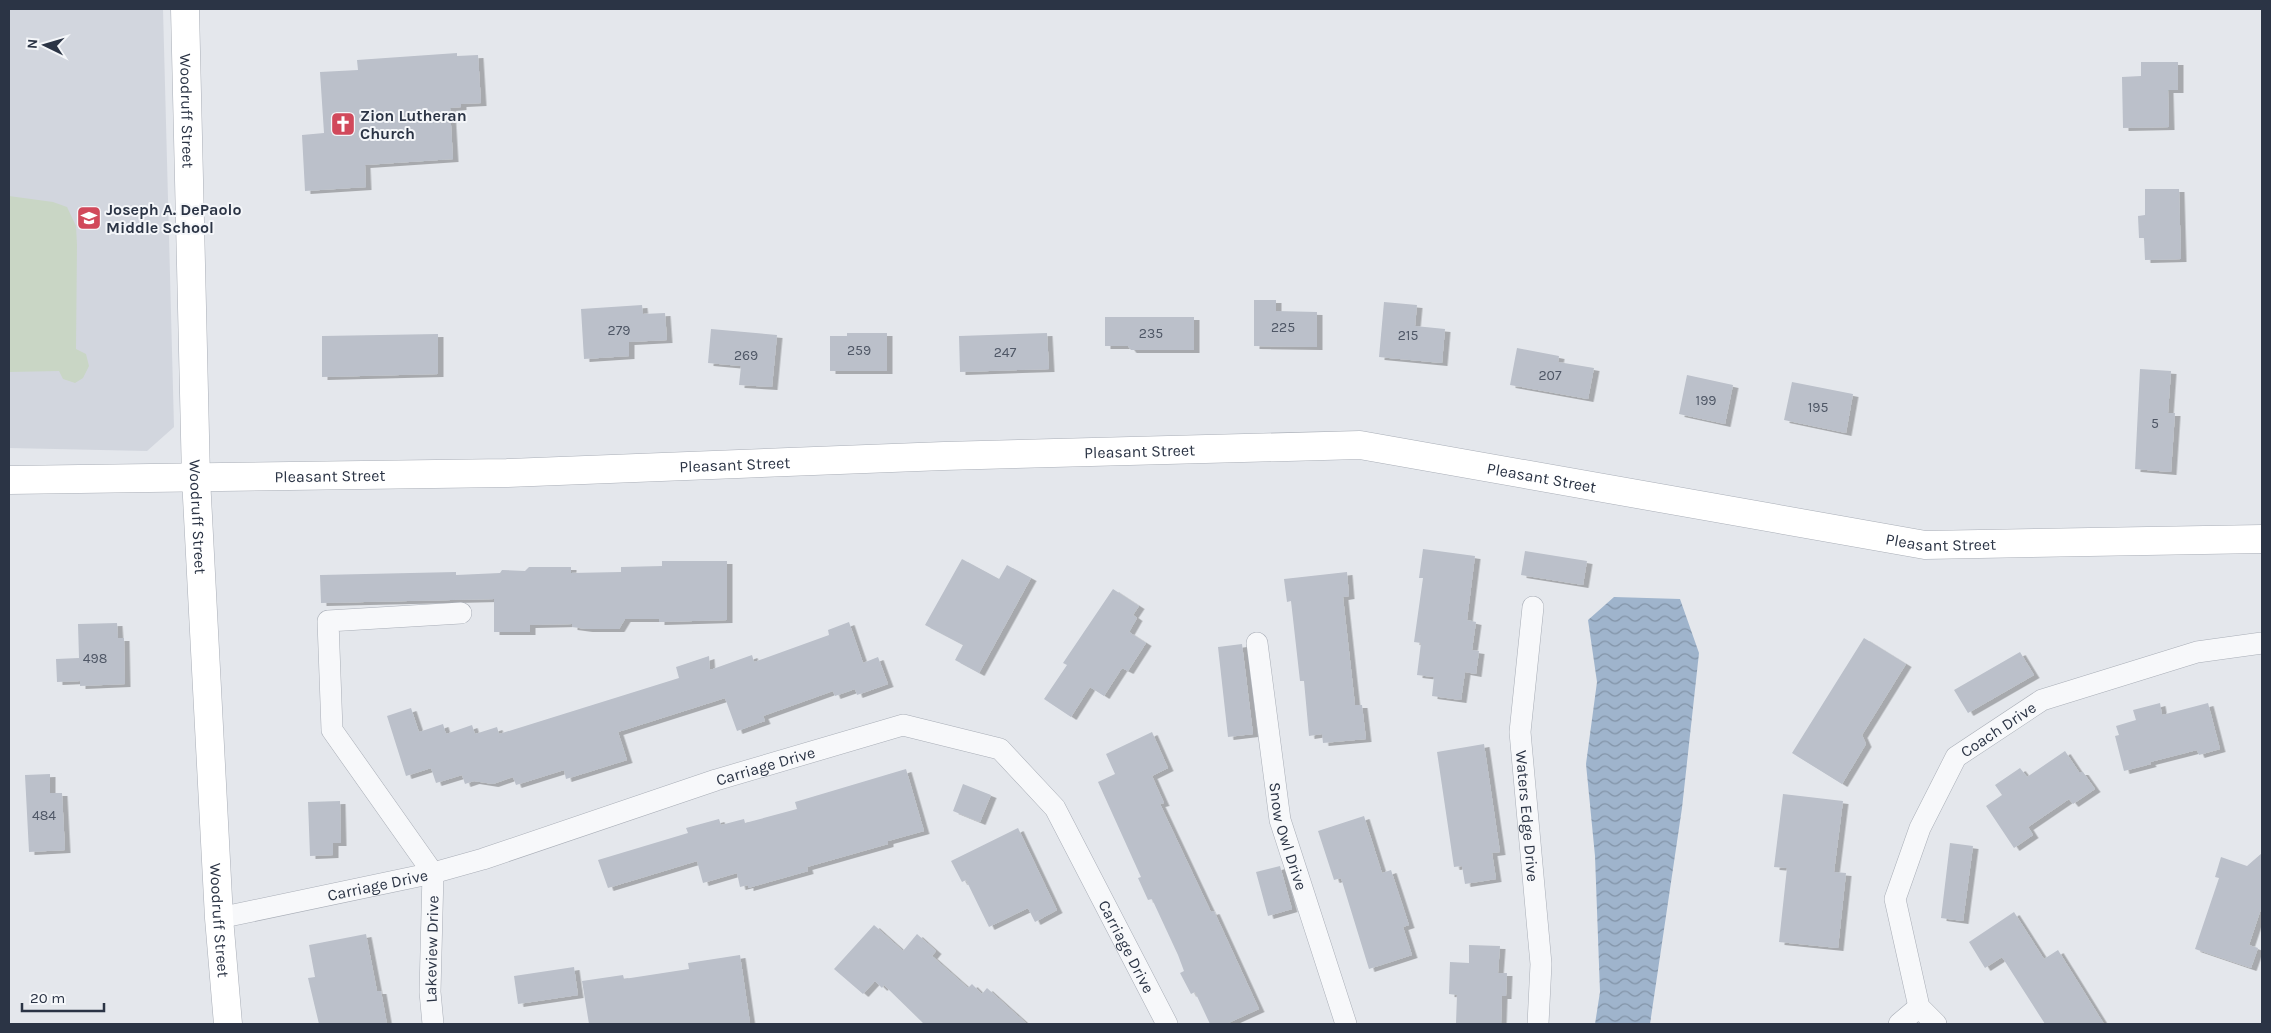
<svg xmlns="http://www.w3.org/2000/svg" width="2271" height="1033" font-family="Karla,sans-serif">
<style>
.built{fill:#d2d6de}
.green{fill:#c9d6c5}
.water{fill:url(#water-waves)}
.building{fill:#bbc0ca;filter:url(#shadow)}
.lines{fill:none;stroke-linecap:round;stroke-linejoin:round}
.street-casing{stroke:#a9aeb7;stroke-width:22}
.secondary-casing{stroke:#a9aeb7;stroke-width:29}
.street{stroke:#f7f8fa;stroke-width:21}
.secondary{stroke:#fff;stroke-width:28}
.labels{text-anchor:middle;dominant-baseline:central;stroke-width:4;stroke-linejoin:round;paint-order:stroke}
.number-label{font-size:14px;fill:#4f5766}
.street-label{font-size:16px;fill:#2b3445;stroke:#f4f6f9}
.poi-label{font-size:16px;font-weight:bold;fill:#2b3445;stroke:#f4f6f9;text-anchor:start}
</style>
<defs>
<pattern id="water-waves" width="16" height="10" patternUnits="userSpaceOnUse" patternTransform="scale(1.25)"><rect width="16" height="10" fill="#9fb4cc"/><path d="M0 5q4-4 8 0t8 0" fill="none" stroke="#8293a7"/></pattern>
<filter id="shadow"><feDropShadow dx="5.5" dy="3" stdDeviation="0" flood-color="#0004"/></filter>
</defs>
<rect width="100%" height="100%" fill="#e4e7ec"/>
<path class="built" d="M 9,9 L 163,9 L 174,427 L 147,451 L 9,448 Z"/>
<path class="green" d="M 9,196 L 53,202 L 67,207 L 76,226 L 77,245 L 76,349 L 86,354 L 89,366 L 83,378 L 75,383 L 63,379 L 59,371 L 9,372 Z"/>
<path class="water" d="M 1614,597 L 1680,599 L 1699,653 L 1682,808 L 1650,1024 L 1595,1024 L 1600,992 L 1595,856 L 1586,764 L 1597,682 L 1588,620 Z"/>
<path class="building" d="M 457,53 L 457,56 L 478,55 L 481,103 L 461,104 L 461,107 L 450,108 L 453,159 L 365,165 L 366,187 L 305,191 L 302,135 L 324,133 L 320,72 L 358,70 L 357,60 Z
M 2141,62 L 2178,62 L 2178,90 L 2168,90 L 2169,127 L 2123,128 L 2122,77 L 2141,76 Z
M 2145,189 L 2179,189 L 2181,259 L 2145,260 L 2144,238 L 2139,238 L 2138,216 L 2145,215 Z
M 1254,300 L 1276,300 L 1276,311 L 1317,312 L 1317,347 L 1254,346 Z
M 1384,302 L 1417,305 L 1415,326 L 1445,329 L 1442,363 L 1379,357 Z
M 642,305 L 643,314 L 665,313 L 667,340 L 629,342 L 629,356 L 584,359 L 581,309 Z
M 1105,317 L 1194,317 L 1194,350 L 1131,350 L 1128,346 L 1105,346 Z
M 711,329 L 777,335 L 772,387 L 739,385 L 741,366 L 708,363 Z
M 847,333 L 887,333 L 887,371 L 830,371 L 830,336 L 847,336 Z
M 1047,333 L 1049,369 L 960,372 L 959,336 Z
M 438,334 L 438,374 L 322,377 L 322,336 Z
M 1517,348 L 1559,356 L 1558,362 L 1594,368 L 1588,399 L 1510,385 Z
M 2140,369 L 2171,371 L 2168,413 L 2175,413 L 2171,472 L 2135,469 Z
M 1687,375 L 1733,385 L 1725,424 L 1679,414 Z
M 1792,382 L 1853,394 L 1846,433 L 1784,420 Z
M 1423,549 L 1475,556 L 1467,620 L 1476,622 L 1472,650 L 1479,651 L 1476,674 L 1465,672 L 1461,700 L 1432,696 L 1434,677 L 1417,675 L 1421,643 L 1414,642 L 1423,578 L 1419,578 Z
M 1525,551 L 1587,561 L 1583,585 L 1521,575 Z
M 962,559 L 999,579 L 1007,565 L 1031,578 L 979,673 L 955,660 L 963,645 L 925,625 Z
M 662,561 L 727,561 L 727,620 L 659,622 L 659,619 L 625,619 L 619,629 L 587,629 L 572,627 L 572,624 L 530,625 L 530,632 L 494,632 L 494,599 L 321,603 L 320,575 L 456,572 L 456,575 L 500,573 L 502,570 L 525,571 L 529,567 L 571,567 L 571,573 L 621,572 L 621,567 L 662,566 Z
M 1347,572 L 1349,596 L 1343,597 L 1355,705 L 1362,705 L 1366,739 L 1323,743 L 1322,734 L 1309,736 L 1304,681 L 1300,681 L 1291,601 L 1287,602 L 1284,579 Z
M 1113,589 L 1139,606 L 1133,615 L 1137,618 L 1129,632 L 1146,643 L 1128,671 L 1122,668 L 1104,696 L 1090,687 L 1071,717 L 1044,699 L 1067,665 L 1063,663 Z
M 849,622 L 863,663 L 878,657 L 888,684 L 857,695 L 855,689 L 835,696 L 833,691 L 763,716 L 765,721 L 737,731 L 725,698 L 618,732 L 627,760 L 566,779 L 564,770 L 516,785 L 513,777 L 493,784 L 474,781 L 465,784 L 462,775 L 436,783 L 431,768 L 406,776 L 387,716 L 411,708 L 419,732 L 443,724 L 446,734 L 472,725 L 475,734 L 497,727 L 499,734 L 679,678 L 676,667 L 709,656 L 710,670 L 752,655 L 754,662 L 829,635 L 828,630 Z
M 117,623 L 118,638 L 124,638 L 125,684 L 80,686 L 80,681 L 57,682 L 56,659 L 79,658 L 78,624 Z
M 1864,638 L 1906,664 L 1862,735 L 1866,744 L 1842,784 L 1792,753 Z
M 1242,644 L 1253,734 L 1228,737 L 1218,647 Z
M 2020,652 L 2034,675 L 1968,713 L 1954,690 Z
M 2160,703 L 2162,715 L 2208,703 L 2220,749 L 2199,755 L 2197,750 L 2150,762 L 2151,764 L 2124,771 L 2115,736 L 2119,735 L 2116,726 L 2136,720 L 2133,710 Z
M 1152,732 L 1168,768 L 1152,776 L 1164,803 L 1160,804 L 1211,912 L 1214,911 L 1259,1009 L 1226,1024 L 1210,1024 L 1195,992 L 1191,994 L 1180,973 L 1184,971 L 1178,955 L 1152,899 L 1148,900 L 1138,878 L 1141,877 L 1098,782 L 1115,774 L 1106,754 Z
M 1484,744 L 1500,852 L 1492,853 L 1496,879 L 1465,884 L 1462,866 L 1454,867 L 1437,752 Z
M 2065,751 L 2079,772 L 2083,772 L 2095,789 L 2073,804 L 2069,799 L 2028,827 L 2033,835 L 2014,848 L 1986,806 L 2002,795 L 1995,785 L 2020,768 L 2027,777 Z
M 906,769 L 924,831 L 888,841 L 888,844 L 807,867 L 808,871 L 748,888 L 748,885 L 740,887 L 737,873 L 703,883 L 697,861 L 608,888 L 598,860 L 688,833 L 686,828 L 719,819 L 721,825 L 744,819 L 745,823 L 797,809 L 795,802 Z
M 50,774 L 50,793 L 62,793 L 65,850 L 29,852 L 25,775 Z
M 963,784 L 991,795 L 980,822 L 953,811 Z
M 1783,794 L 1843,801 L 1834,872 L 1846,873 L 1838,948 L 1779,942 L 1787,868 L 1774,867 Z
M 340,801 L 341,843 L 333,843 L 333,855 L 310,856 L 308,802 Z
M 1364,816 L 1382,873 L 1391,870 L 1409,925 L 1403,927 L 1412,955 L 1369,969 L 1341,878 L 1334,880 L 1318,831 Z
M 1018,828 L 1057,910 L 1035,922 L 1028,908 L 989,927 L 966,880 L 962,882 L 951,861 Z
M 1950,843 L 1973,846 L 1963,921 L 1941,918 Z
M 2262,853 L 2262,906 L 2249,945 L 2258,948 L 2251,968 L 2195,949 L 2219,878 L 2215,877 L 2221,857 L 2247,866 Z
M 1280,866 L 1292,909 L 1268,916 L 1256,872 Z
M 2014,912 L 2044,959 L 2058,950 L 2104,1024 L 2045,1024 L 2002,957 L 1985,968 L 1969,942 Z
M 874,925 L 903,951 L 917,934 L 936,951 L 932,956 L 968,988 L 972,984 L 982,994 L 987,988 L 1027,1024 L 924,1024 L 884,985 L 882,988 L 875,981 L 863,994 L 834,969 Z
M 366,934 L 377,991 L 381,991 L 387,1024 L 319,1024 L 308,978 L 315,977 L 309,945 Z
M 1469,945 L 1500,946 L 1498,973 L 1507,973 L 1506,996 L 1502,996 L 1501,1024 L 1456,1024 L 1457,995 L 1449,994 L 1450,962 L 1469,963 Z
M 740,955 L 750,1023 L 589,1024 L 582,981 L 623,975 L 624,979 L 689,969 L 688,963 Z
M 574,967 L 578,995 L 518,1004 L 514,976 Z"/>
<g class="lines">
<defs>
<g id="street">
<path id="s1" d="M 1533,607 L 1520,732 L 1541,964 L 1538,1024"/>
<path id="s2" d="M 1257,643 L 1280,820 L 1346,1024"/>
<path id="s3" d="M 219,918 L 433,873 L 483,859 L 716,780 L 903,725 L 1000,749 L 1055,808 L 1167,1024"/>
<path id="s4" d="M 433,1024 L 430,992 L 433,873 L 332,730 L 328,621 L 461,613"/>
<path d="M 1899,1024 L 1919,1007"/>
<path id="s5" d="M 1936,1024 L 1919,1007 L 1895,899 L 1920,828 L 1956,757 L 2042,700 L 2197,652 L 2262,643"/>
</g>
<g id="secondary">
<path id="s6" d="M 185,9 L 196,478 L 219,918 L 228,1024"/>
<path id="s7" d="M 9,480 L 507,473 L 944,456 L 1360,445 L 1925,545 L 2262,539"/>
</g>
</defs>
<use href="#street" class="street-casing"/>
<use href="#secondary" class="secondary-casing"/>
<use href="#street" class="street"/>
<use href="#secondary" class="secondary"/>
</g>
<defs>
<symbol id="church-square" viewBox="-11 -11 22 22"><rect x="-9" y="-9" width="18" height="18" rx="4" fill="#d1495b" stroke="#f4f6f9"/><path d="M-1.2-6h2.4v3.5h3.3v2.4h-3.3V6h-2.4V-.1h-3.3v-2.4h3.3Z" fill="#fff"/></symbol>
<symbol id="school-square" viewBox="-11 -11 22 22"><rect x="-9" y="-9" width="18" height="18" rx="4" fill="#d1495b" stroke="#f4f6f9"/><path d="M0-5L7-2L0 1L-7-2ZM-4 1L0 2.5L4 1V4Q0 6-4 4Z" fill="#fff"/></symbol>
</defs>
<g fill-rule="evenodd">
<use href="#church-square" x="329" y="110" width="28" height="28"/>
<use href="#school-square" x="75" y="204" width="28" height="28"/>
</g>
<g class="labels">
<g class="number-label">
<text x="1283" y="327">225</text>
<text x="619" y="330">279</text>
<text x="1151" y="333">235</text>
<text x="1408" y="335">215</text>
<text x="859" y="350">259</text>
<text x="1005" y="352">247</text>
<text x="746" y="355">269</text>
<text x="1550" y="375">207</text>
<text x="1706" y="400">199</text>
<text x="1818" y="407">195</text>
<text x="2155" y="423">5</text>
<text x="95" y="658">498</text>
<text x="44" y="815">484</text>
</g>
<g class="street-label">
<text stroke="none"><textPath href="#s6" startOffset="102">Woodruff Street</textPath></text>
<text stroke="none"><textPath href="#s7" startOffset="1131">Pleasant Street</textPath></text>
<text stroke="none"><textPath href="#s7" startOffset="726">Pleasant Street</textPath></text>
<text stroke="none"><textPath href="#s7" startOffset="321">Pleasant Street</textPath></text>
<text stroke="none"><textPath href="#s7" startOffset="1536">Pleasant Street</textPath></text>
<text stroke="none"><textPath href="#s6" startOffset="508">Woodruff Street</textPath></text>
<text stroke="none"><textPath href="#s7" startOffset="1941">Pleasant Street</textPath></text>
<text stroke="none"><textPath href="#s5" startOffset="340">Coach Drive</textPath></text>
<text stroke="none"><textPath href="#s3" startOffset="568">Carriage Drive</textPath></text>
<text stroke="none"><textPath href="#s1" startOffset="210">Waters Edge Drive</textPath></text>
<text stroke="none"><textPath href="#s2" startOffset="196">Snow Owl Drive</textPath></text>
<text stroke="none"><textPath href="#s3" startOffset="162">Carriage Drive</textPath></text>
<text stroke="none"><textPath href="#s6" startOffset="912">Woodruff Street</textPath></text>
<text stroke="none"><textPath href="#s3" startOffset="1048">Carriage Drive</textPath></text>
<text stroke="none"><textPath href="#s4" startOffset="75">Lakeview Drive</textPath></text>
</g>
<g class="poi-label">
<text x="360" y="115">Zion Lutheran<tspan x="360" dy="18">Church</tspan></text>
<text x="106" y="209">Joseph A. DePaolo<tspan x="106" dy="18">Middle School</tspan></text>
</g>
</g>
<rect width="2271" height="1033" fill="none" stroke="#2b3445" stroke-width="20"/>
<g transform="translate(45 45) rotate(275)" stroke="#f4f6f9" stroke-width="4" paint-order="stroke">
<path d="M0-4L9 19L0 12L-9 19Z" fill="#2b3445"/>
<text y="-8" font-size="14" font-weight="bold" text-anchor="middle" fill="#2b3445">N</text>
</g>
<path d="M22 1003v8h82v-8" fill="none" stroke="#2b3445" stroke-width="2.5"/>
<text x="30" y="1003" font-size="15" fill="#2b3445" stroke="#f4f6f9" stroke-width="4" paint-order="stroke">20 m</text>
</svg>
